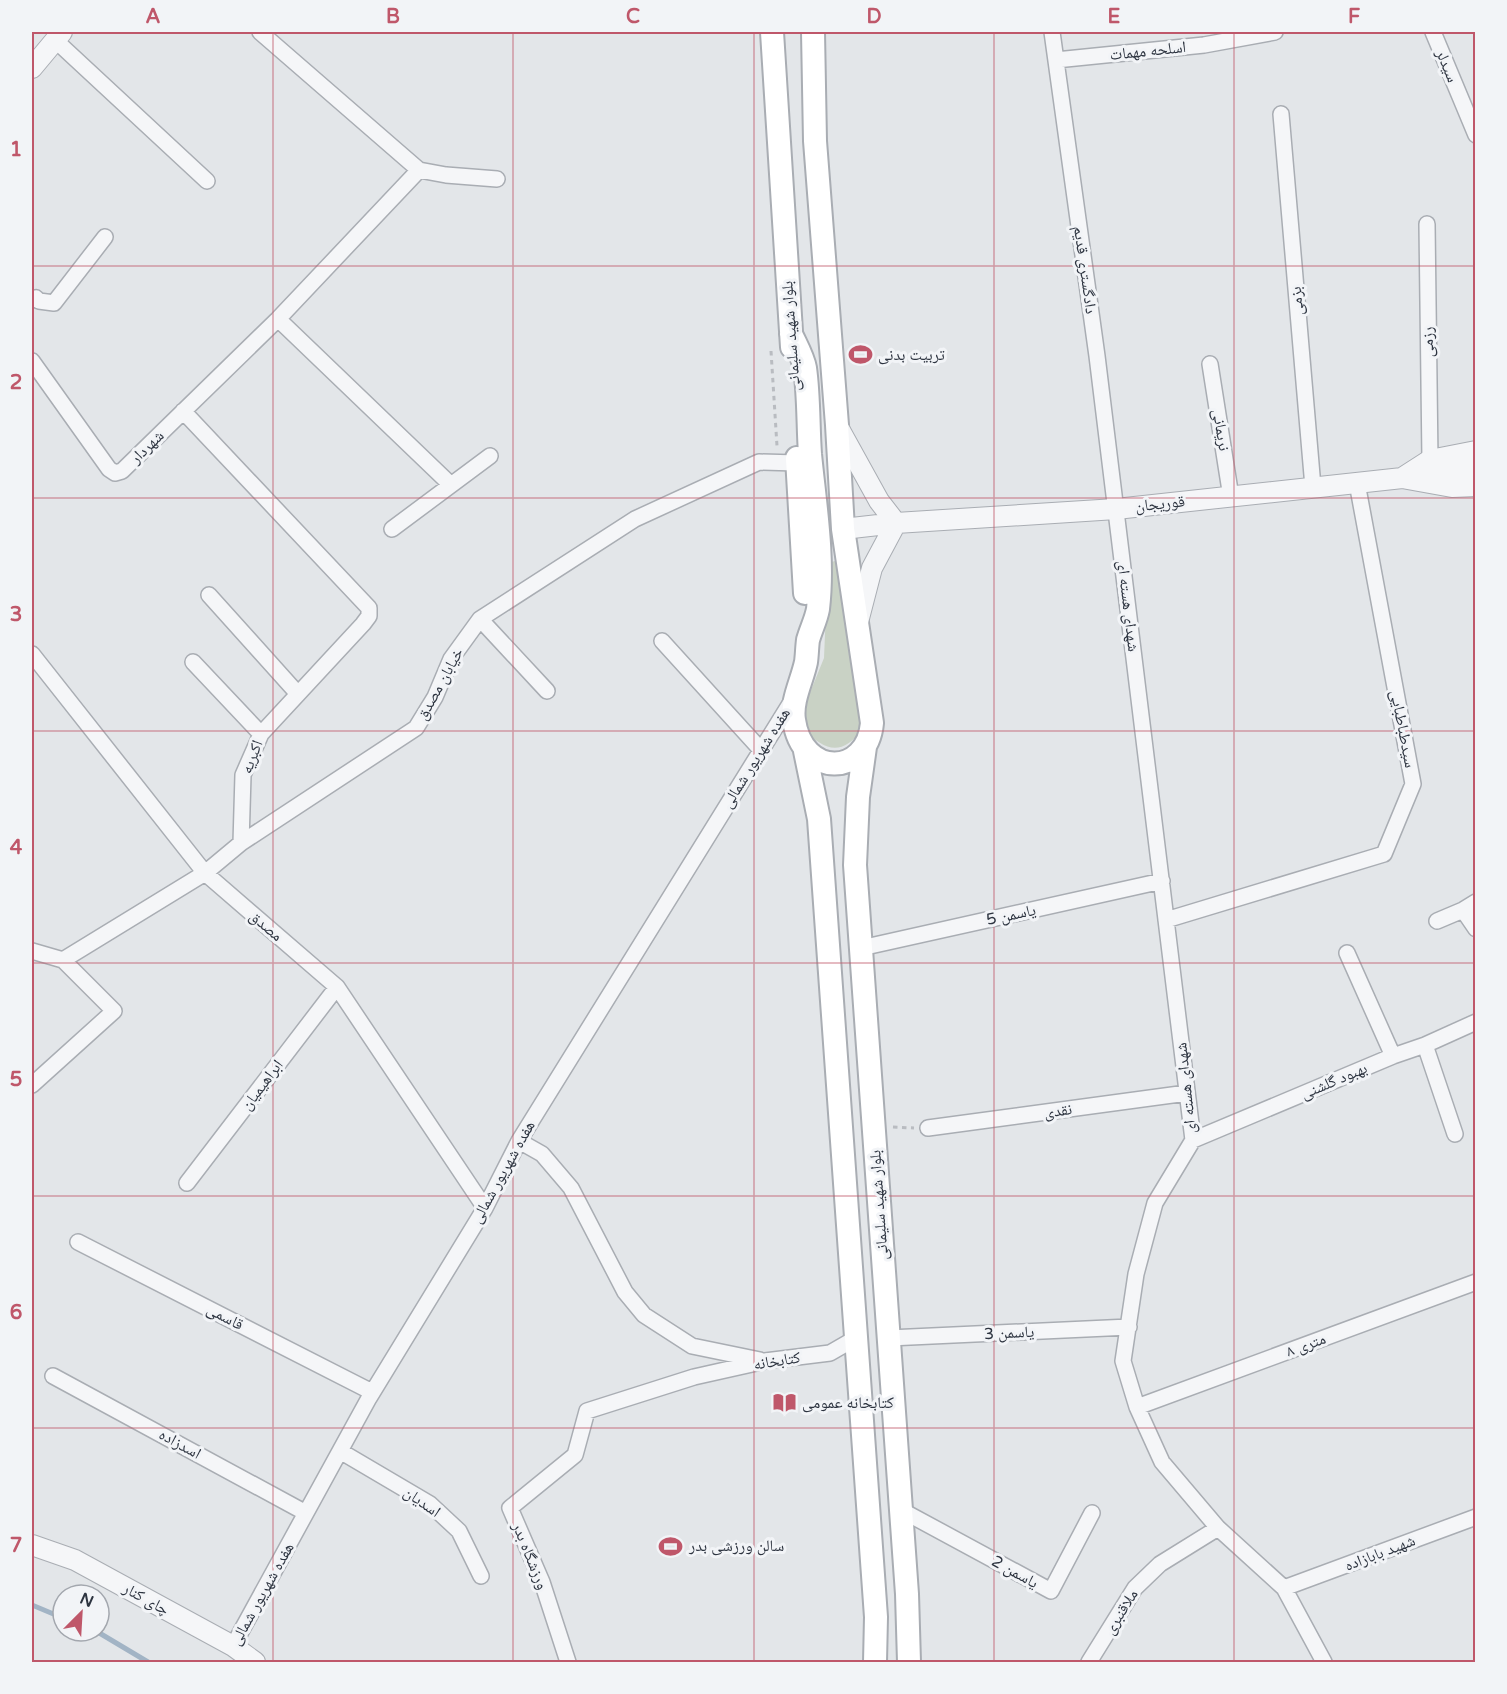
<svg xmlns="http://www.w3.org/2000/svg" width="1507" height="1694" font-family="'Varela Round','Noto Naskh Arabic',sans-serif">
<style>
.green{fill:#c9d2c5}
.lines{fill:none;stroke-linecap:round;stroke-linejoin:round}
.stream{stroke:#a2b4c5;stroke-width:5}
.minor-casing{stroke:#a9adb3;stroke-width:18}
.tertiary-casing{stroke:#a9adb3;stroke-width:22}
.secondary-casing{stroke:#a9adb3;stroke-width:26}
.path{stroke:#b9bcc1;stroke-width:3;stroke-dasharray:4.5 4.5;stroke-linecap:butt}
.minor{stroke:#f5f6f8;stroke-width:15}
.tertiary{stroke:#f5f6f8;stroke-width:20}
.secondary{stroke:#fff;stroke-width:22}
.grid{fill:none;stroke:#bf576a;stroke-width:1.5;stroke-opacity:0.55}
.labels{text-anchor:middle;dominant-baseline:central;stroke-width:6;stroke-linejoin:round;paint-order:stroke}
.street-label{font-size:16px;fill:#2d3440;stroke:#f2f4f7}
.poi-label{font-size:16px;fill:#2d3440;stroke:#f2f4f7;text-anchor:start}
.neatline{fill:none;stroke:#bf576a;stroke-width:2}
.grid-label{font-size:20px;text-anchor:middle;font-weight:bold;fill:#bf576a}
</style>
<rect width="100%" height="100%" fill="#e3e6e9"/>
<path class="green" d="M 842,559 L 862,729 C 843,756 825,752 804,729 L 805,705 L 824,658 L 828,563 Z"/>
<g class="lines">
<path class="stream" d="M 32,1605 L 63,1618
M 96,1631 L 148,1662"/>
<defs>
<path id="minor" d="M 260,32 L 419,170 L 446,175 L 497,179
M 1052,32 L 1097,356 L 1193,1140 L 1155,1203 L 1136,1274 L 1123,1361 L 1137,1407 L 1162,1462 L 1218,1528 L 1284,1588 L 1324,1662
M 1433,32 L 1476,135
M 54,39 L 207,181
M 1056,60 L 1204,45 L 1275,32
M 1281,114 L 1313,487
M 1427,224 L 1430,460
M 32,300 L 36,298 L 39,301 L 54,303 L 105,237
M 278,319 L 450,484
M 32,361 L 109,469 L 115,473 L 122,471 L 278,319 L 419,170
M 1210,364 L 1231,497
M 183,411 L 369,608 L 369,616 L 363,624 L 261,734
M 392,529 L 490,456
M 209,595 L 298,694
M 480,619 L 547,691
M 662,641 L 761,750
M 32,654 L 205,873 L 337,987 L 485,1208
M 193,662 L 261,734 L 243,775 L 241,843
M 1463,910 L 1476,929
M 1166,920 L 1384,854 L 1413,784 L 1357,483
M 1437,921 L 1463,910 L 1476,902
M 861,948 L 1162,881
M 32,951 L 63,960 L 205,873 L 241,843 L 416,728 L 435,697 L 451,659 L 480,619 L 635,519 L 759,462 L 797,463
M 1347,953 L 1393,1056
M 1425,1045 L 1455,1134
M 32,1085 L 114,1011 L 63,960
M 928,1128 L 1187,1093
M 1193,1140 L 1393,1056 L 1425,1045 L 1476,1022
M 519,1141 L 542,1154 L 571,1188 L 625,1292 L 644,1315 L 692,1346 L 760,1360
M 187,1183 L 337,987
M 78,1242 L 372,1392
M 889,1338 L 1129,1327
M 53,1376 L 306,1513
M 1137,1407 L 1476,1282
M 340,1451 L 430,1504 L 459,1531 L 481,1576
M 901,1510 L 1051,1591 L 1092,1513
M 1284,1588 L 1476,1517
M 233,1646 L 369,1398 L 485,1208 L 519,1141 L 793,699
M 568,1662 L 542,1582 L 510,1508 L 575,1455 L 587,1411 L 694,1377 L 765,1361 L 830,1353 L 856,1338
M 1089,1662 L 1135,1588 L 1160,1564 L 1218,1528"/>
<path id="tertiary" d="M 32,68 L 62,32
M 837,425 L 879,501 L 896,523 L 872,568 L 858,622
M 1476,451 L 1430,460 L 1402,478 L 1452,487 L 1476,486
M 843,529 L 896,523 L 1116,509 L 1476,470
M 32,1545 L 75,1560 L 233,1646 L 255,1662"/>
<path id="secondary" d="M 772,32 L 792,347
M 791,334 C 796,345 803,357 805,368 C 809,396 808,426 810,454 C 815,505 824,558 818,609 C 816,620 811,629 808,640 C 807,647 807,655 806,662 C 802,681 791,701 794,720 C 802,778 867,777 872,723 L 843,529 L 837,425 L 815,141 L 813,32
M 797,458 L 805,593
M 865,747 L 858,797 L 855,865 L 907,1594 L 909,1662
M 805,751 L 819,819 L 876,1617 L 875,1662"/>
</defs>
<use href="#minor" class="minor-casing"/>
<use href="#tertiary" class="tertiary-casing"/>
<use href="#secondary" class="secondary-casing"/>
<path class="path" d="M 771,351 L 777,446
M 893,1127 L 914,1128"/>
<use href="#minor" class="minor"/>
<use href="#tertiary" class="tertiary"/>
<use href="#secondary" class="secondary"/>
</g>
<path class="grid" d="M 273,32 L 273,1662M 513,32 L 513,1662M 754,32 L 754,1662M 994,32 L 994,1662M 1234,32 L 1234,1662M 32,266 L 1476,266M 32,498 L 1476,498M 32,731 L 1476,731M 32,963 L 1476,963M 32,1196 L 1476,1196M 32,1428 L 1476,1428"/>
<defs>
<symbol id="stadium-bare" viewBox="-9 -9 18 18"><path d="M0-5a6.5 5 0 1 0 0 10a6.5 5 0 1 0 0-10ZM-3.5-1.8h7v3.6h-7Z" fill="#bf576a" stroke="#f2f4f7" stroke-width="2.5" paint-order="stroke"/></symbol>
<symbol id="library-bare" viewBox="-9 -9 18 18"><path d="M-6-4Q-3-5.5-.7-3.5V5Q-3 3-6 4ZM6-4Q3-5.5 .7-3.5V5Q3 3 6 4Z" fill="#bf576a" stroke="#f2f4f7" stroke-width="2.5" paint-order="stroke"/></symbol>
</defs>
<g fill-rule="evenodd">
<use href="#stadium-bare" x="844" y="338" width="33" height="33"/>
<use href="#library-bare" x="768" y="1386" width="33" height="33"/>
<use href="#stadium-bare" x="654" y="1530" width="33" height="33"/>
</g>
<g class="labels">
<g class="street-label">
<text transform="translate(1148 51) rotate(-6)">اسلحه مهمات</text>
<text transform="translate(1447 66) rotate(68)">سیدلر</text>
<text transform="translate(1085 270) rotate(82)">دادگستری قدیم</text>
<text transform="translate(1297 301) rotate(-95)">بزمی</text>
<text transform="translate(791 336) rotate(-94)">بلوار شهید سلیمانی</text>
<text transform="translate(1428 342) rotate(-91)">رزمی</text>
<text transform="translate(1221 430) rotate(81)">نریمانی</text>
<text transform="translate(147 447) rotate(-44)">شهردار</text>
<text transform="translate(1160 504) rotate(-6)">قوریجان</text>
<text transform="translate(1128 606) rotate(83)">شهدای هسته ای</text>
<text transform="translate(440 684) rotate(-61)">خیابان مصدق</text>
<text transform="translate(1403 729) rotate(79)">سیدطباطبایی</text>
<text transform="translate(252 757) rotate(-69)">اکبریه</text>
<text transform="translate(756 758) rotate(-58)">هفده شهریور شمالی</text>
<text transform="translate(1011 915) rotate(-12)">یاسمن 5</text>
<text transform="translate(266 926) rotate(41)">مصدق</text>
<text transform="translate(1334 1081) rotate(-23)">بهبود گلشنی</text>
<text transform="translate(262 1085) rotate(-53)">ابراهیمیان</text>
<text transform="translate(1186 1088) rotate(-96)">شهدای هسته ای</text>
<text transform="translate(1058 1111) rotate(-8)">نقدی</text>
<text transform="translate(503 1172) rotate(-61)">هفده شهریور شمالی</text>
<text transform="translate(879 1205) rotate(-94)">بلوار شهید سلیمانی</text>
<text transform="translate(225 1317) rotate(27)">قاسمی</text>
<text transform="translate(1009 1333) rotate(-3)">یاسمن 3</text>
<text transform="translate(1306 1345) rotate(-20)">۸ متری</text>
<text transform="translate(777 1361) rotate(-9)">کتابخانه</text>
<text transform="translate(180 1444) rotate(29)">اسدزاده</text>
<text transform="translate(422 1502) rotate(35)">اسدیان</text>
<text transform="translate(1380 1553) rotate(-21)">شهید بابازاده</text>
<text transform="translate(530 1556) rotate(68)">ورزشگاه بدر</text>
<text transform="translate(1015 1572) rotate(29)">یاسمن 2</text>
<text transform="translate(262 1594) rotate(-61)">هفده شهریور شمالی</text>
<text transform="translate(146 1599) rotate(29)">چای کنار</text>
<text transform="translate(1121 1612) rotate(-58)">ملاقنبری</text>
</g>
<g class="poi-label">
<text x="878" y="355">تربیت بدنی</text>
<text x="802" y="1403">کتابخانه عمومی</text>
<text x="689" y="1546">سالن ورزشی بدر</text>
</g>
</g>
<rect width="1507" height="1694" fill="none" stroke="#f2f4f7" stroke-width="66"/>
<g transform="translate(81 1613) rotate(24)"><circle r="28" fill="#f2f4f7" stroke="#a3a7ae" stroke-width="1.5"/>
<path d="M0-4.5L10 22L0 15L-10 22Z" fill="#bf576a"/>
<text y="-9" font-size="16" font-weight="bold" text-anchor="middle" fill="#2d3440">N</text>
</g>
<rect x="33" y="33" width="1441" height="1628" class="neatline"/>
<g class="grid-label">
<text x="153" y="23">A</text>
<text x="393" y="23">B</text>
<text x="633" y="23">C</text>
<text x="874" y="23">D</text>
<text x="1114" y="23">E</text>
<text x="1354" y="23">F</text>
<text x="16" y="156">1</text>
<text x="16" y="389">2</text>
<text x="16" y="621">3</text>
<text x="16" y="854">4</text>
<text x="16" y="1086">5</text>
<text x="16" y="1319">6</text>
<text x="16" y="1552">7</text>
</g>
</svg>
